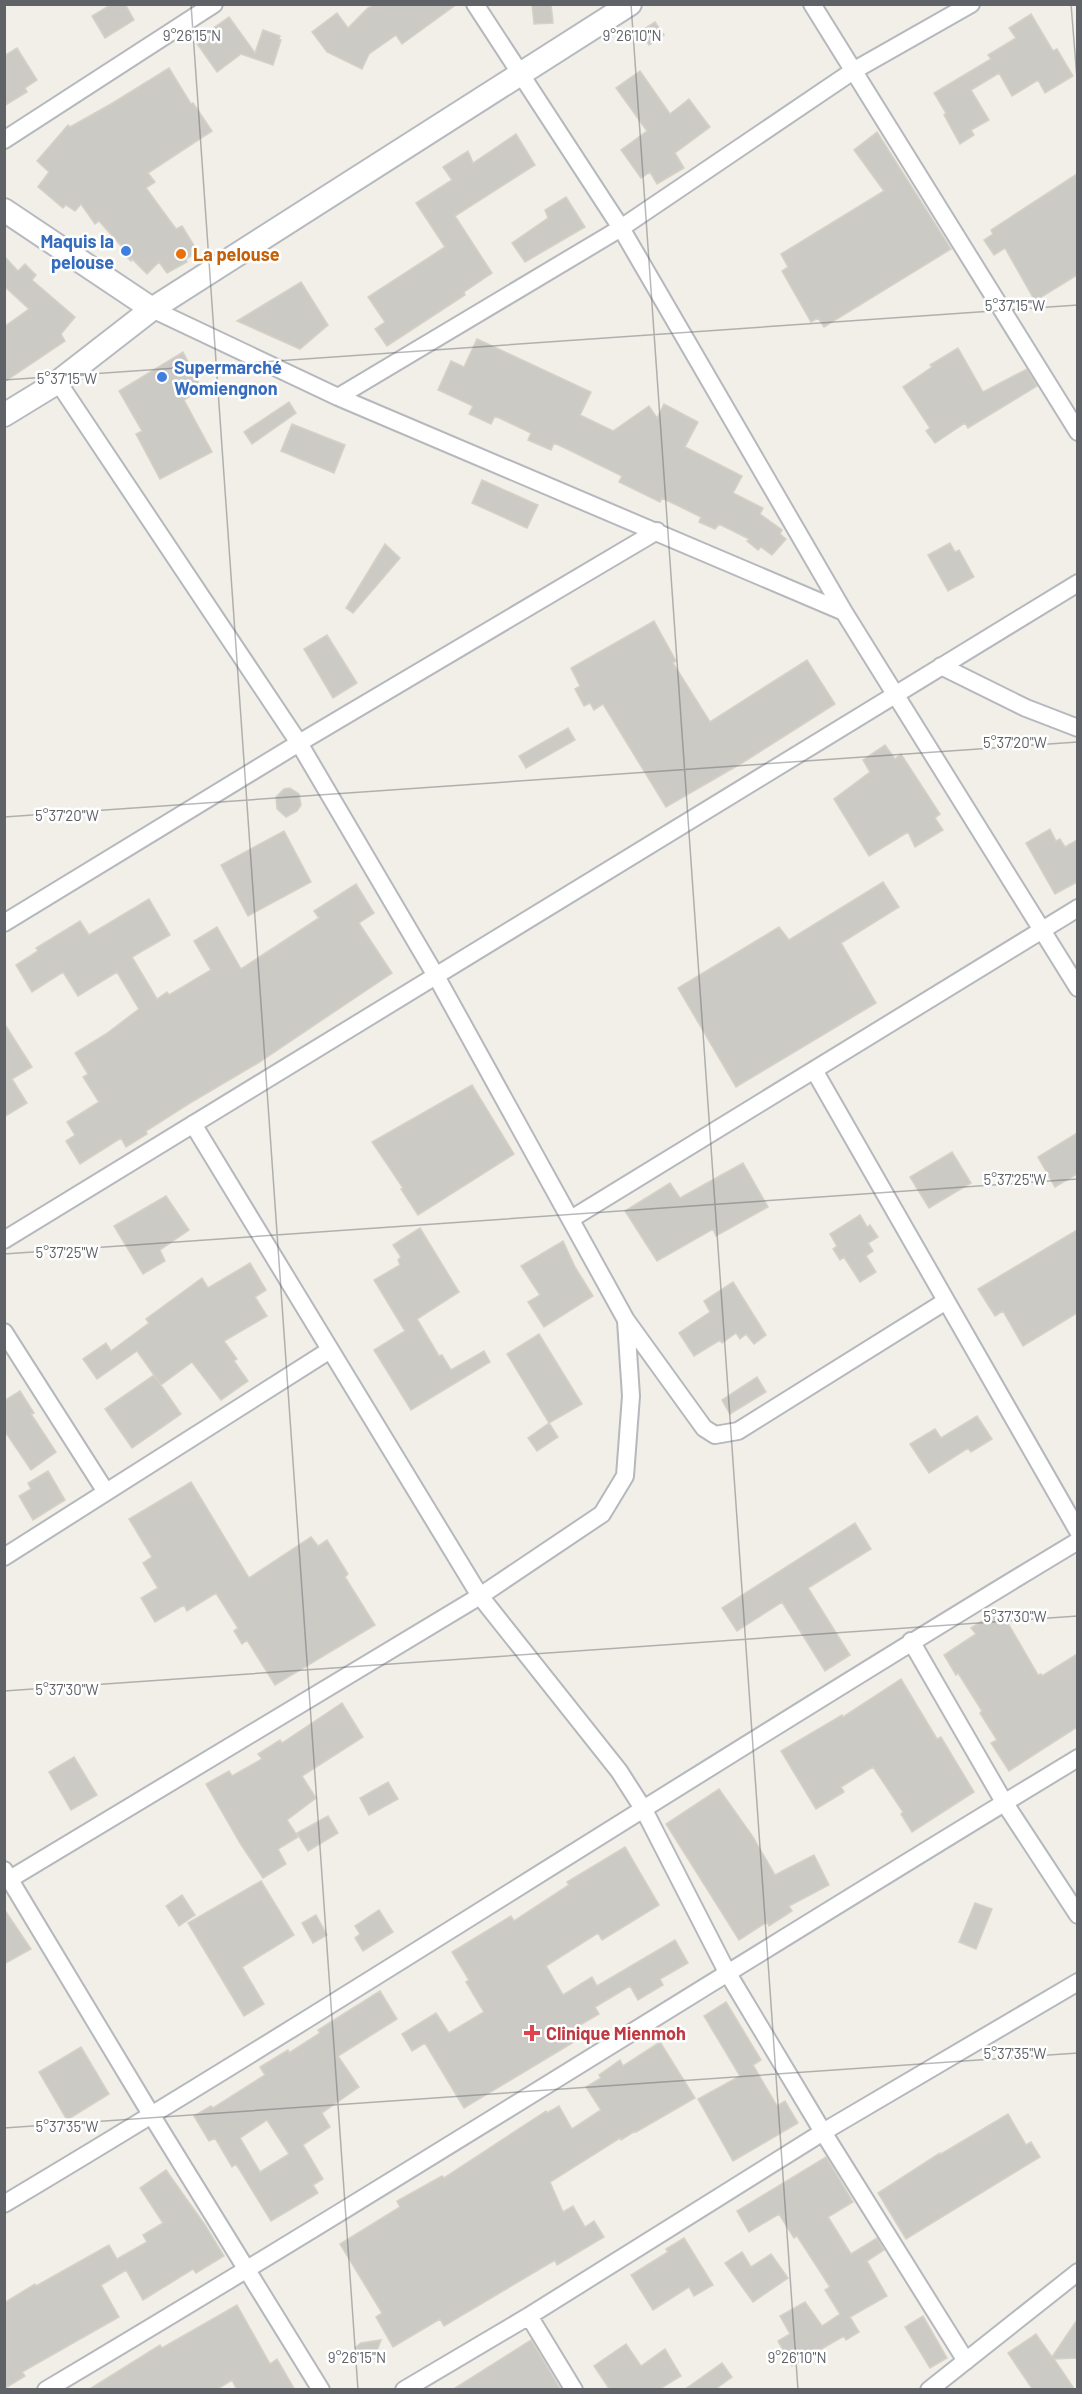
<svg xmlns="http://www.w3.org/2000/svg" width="1082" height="2394" font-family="Barlow,sans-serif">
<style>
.building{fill:#cccac5;stroke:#d6d1c6;stroke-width:1.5;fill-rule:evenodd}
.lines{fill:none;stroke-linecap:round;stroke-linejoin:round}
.street-casing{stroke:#b5b8bc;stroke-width:20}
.secondary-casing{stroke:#b6babf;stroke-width:26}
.street{stroke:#fff;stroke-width:16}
.secondary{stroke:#fff;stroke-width:22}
.ticks{fill:none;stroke:#5f6368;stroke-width:1.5;stroke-opacity:0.45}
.shop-dot{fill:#3f7fe0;stroke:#fff;stroke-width:2}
.food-dot{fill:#e8710a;stroke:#fff;stroke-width:2}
.health-dot{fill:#e0444e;stroke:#fff;stroke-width:2}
.labels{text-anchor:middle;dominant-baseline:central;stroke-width:5;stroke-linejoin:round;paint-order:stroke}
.shop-label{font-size:18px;font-weight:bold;fill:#366cbe;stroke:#fff;text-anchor:end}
.food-label{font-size:18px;font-weight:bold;fill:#c56008;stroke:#fff;text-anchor:start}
.health-label{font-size:18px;font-weight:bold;fill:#be3a42;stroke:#fff;text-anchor:start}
.ticks-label{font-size:15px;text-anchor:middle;fill:#5f6368;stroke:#fff;stroke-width:5;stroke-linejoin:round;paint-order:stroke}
</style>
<rect width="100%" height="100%" fill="#f1efe8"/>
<path class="building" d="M 112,4 L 125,4 L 134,20 L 105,38 L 92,16 Z
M 378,4 L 457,4 L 402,44 L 396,35 L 369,54 L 362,69 L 327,52 L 312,32 L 337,13 L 348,28 L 368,8 Z
M 532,4 L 551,4 L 553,23 L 534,24 Z
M 1031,14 L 1053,51 L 1057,49 L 1073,76 L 1045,93 L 1038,80 L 1012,96 L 999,73 L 971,90 L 989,120 L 971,130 L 974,135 L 960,144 L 944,115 L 946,113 L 934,93 L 991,59 L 988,55 L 1016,38 L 1009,28 Z
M 229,17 L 255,53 L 263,30 L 280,36 L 279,39 L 281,40 L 273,65 L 241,54 L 217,72 L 195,41 Z
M 655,22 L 664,35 L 649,45 L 641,31 Z
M 17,48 L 37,80 L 25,88 L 27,92 L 4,106 L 4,56 Z
M 169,68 L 191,104 L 193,103 L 212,131 L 148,173 L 155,182 L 146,188 L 176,229 L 182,226 L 198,252 L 186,259 L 187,262 L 167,273 L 159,262 L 147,274 L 132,259 L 131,261 L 120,251 L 123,248 L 99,221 L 95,224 L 81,204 L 75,211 L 66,205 L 63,208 L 38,187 L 49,172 L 37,161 L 68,125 L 70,127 L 111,104 Z
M 640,71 L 670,114 L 689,99 L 710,127 L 675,153 L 684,168 L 657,184 L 650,172 L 641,178 L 621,150 L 647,131 L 616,88 Z
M 877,132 L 951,249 L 824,327 L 818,318 L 811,322 L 795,294 L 782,271 L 788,267 L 781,254 L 884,191 L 854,150 Z
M 516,134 L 535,165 L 455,216 L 492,273 L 464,292 L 465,295 L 387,346 L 375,329 L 385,322 L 368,297 L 445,247 L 416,203 L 452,180 L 443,167 L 468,151 L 473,163 Z
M 1077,174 L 1077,275 L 1035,301 L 1005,248 L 994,255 L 984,240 L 993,234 L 991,230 Z
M 566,197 L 585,227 L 525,262 L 512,243 L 548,218 L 545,210 Z
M 4,256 L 18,271 L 25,264 L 36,275 L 32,280 L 75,317 L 61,334 L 65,341 L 4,382 L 4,327 L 29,309 L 4,286 Z
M 301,282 L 328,325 L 300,349 L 237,321 Z
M 477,339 L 591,392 L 580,415 L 613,431 L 649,406 L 657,418 L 664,404 L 698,422 L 685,447 L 742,476 L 733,493 L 763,508 L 760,514 L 782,530 L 780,534 L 786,539 L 772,555 L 761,547 L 758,550 L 747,541 L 749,539 L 719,524 L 715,529 L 699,522 L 701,517 L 662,498 L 660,502 L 619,482 L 622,476 L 567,449 L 554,443 L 551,450 L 528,440 L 531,433 L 495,416 L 491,424 L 469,414 L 473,406 L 438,390 L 451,361 L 464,367 Z
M 958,348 L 983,392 L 1027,369 L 1037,386 L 968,428 L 965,423 L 935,443 L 926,431 L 930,428 L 903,387 L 932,367 L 930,365 Z
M 183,352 L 202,389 L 184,400 L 212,452 L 160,479 L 136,434 L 142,431 L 119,391 Z
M 289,402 L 296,413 L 252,444 L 244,432 Z
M 292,424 L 345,445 L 334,473 L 281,451 Z
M 482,480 L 538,505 L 527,528 L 472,503 Z
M 950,543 L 955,552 L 959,550 L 974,577 L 948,591 L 928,555 Z
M 385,544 L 400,558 L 353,613 L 346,608 Z
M 654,621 L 676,661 L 673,663 L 710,722 L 807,660 L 835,704 L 742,763 L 666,807 L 603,704 L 594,710 L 590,703 L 584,706 L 575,689 L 580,686 L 571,668 Z
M 327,635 L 357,683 L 333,698 L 304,649 Z
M 568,728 L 575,740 L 526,768 L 519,756 Z
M 885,745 L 895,759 L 901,754 L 940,814 L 935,818 L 943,830 L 915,847 L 908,832 L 869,856 L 834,799 L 870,772 L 863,760 Z
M 290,788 L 299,794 L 301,805 L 297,811 L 286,817 L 277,809 L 276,797 L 284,789 Z
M 1050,829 L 1056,841 L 1060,839 L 1065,847 L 1077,840 L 1077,882 L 1055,894 L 1026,843 Z
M 284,831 L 311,882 L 248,916 L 221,865 Z
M 883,882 L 899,907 L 841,943 L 876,1003 L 736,1087 L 678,988 L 779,927 L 789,940 Z
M 356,884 L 374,913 L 359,923 L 392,973 L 258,1063 L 190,1103 L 146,1131 L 147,1134 L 126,1147 L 121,1138 L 80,1164 L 66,1141 L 75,1135 L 67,1122 L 99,1102 L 83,1077 L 88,1074 L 75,1053 L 106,1034 L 139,1009 L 117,972 L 78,996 L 63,972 L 32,992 L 16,965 L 38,951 L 36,948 L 80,921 L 89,935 L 149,899 L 170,935 L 132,957 L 157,999 L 167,992 L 169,995 L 211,970 L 194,941 L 217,927 L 241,969 L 319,918 L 314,911 Z
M 4,1023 L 32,1067 L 12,1079 L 27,1103 L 4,1117 Z
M 472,1085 L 514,1154 L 418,1215 L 401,1189 L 403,1188 L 372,1142 Z
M 1077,1133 L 1077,1174 L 1055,1187 L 1038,1157 Z
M 952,1152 L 971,1183 L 929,1208 L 910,1177 Z
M 743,1163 L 768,1207 L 716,1236 L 713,1229 L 657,1261 L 625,1211 L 670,1183 L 680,1198 Z
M 166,1196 L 189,1230 L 160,1250 L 165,1261 L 143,1274 L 114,1226 Z
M 860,1215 L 867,1227 L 870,1225 L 878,1237 L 868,1243 L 873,1251 L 866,1256 L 876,1272 L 860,1282 L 844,1257 L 840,1260 L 833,1249 L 837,1246 L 830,1234 Z
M 420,1228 L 459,1292 L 417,1319 L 439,1356 L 442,1355 L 451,1370 L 484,1351 L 490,1362 L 411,1410 L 374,1350 L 405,1331 L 374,1280 L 400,1265 L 398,1260 L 401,1257 L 393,1245 Z
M 1077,1230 L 1077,1313 L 1023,1346 L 1003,1311 L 995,1316 L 978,1289 Z
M 563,1241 L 575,1267 L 593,1296 L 544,1327 L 528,1302 L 540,1295 L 521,1266 Z
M 250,1263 L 266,1290 L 255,1297 L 267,1316 L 224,1341 L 237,1359 L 234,1361 L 248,1381 L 221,1400 L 192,1362 L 161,1385 L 137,1351 L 97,1379 L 83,1359 L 106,1343 L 111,1351 L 149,1323 L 146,1319 L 202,1278 L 208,1288 Z
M 733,1282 L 766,1335 L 754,1344 L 746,1334 L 740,1339 L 736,1333 L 722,1343 L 720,1340 L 694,1356 L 679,1333 L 710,1312 L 704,1301 Z
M 539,1334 L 582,1404 L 549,1423 L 507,1354 Z
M 154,1375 L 181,1414 L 132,1448 L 105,1409 Z
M 757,1377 L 766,1392 L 730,1414 L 722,1400 Z
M 20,1391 L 34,1413 L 31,1414 L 56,1452 L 31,1470 L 4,1430 L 4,1401 Z
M 977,1416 L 992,1439 L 971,1452 L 968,1448 L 929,1473 L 910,1444 L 935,1429 L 941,1438 Z
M 549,1423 L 558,1437 L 537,1451 L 528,1438 Z
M 48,1471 L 65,1500 L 33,1520 L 19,1496 L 31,1489 L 28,1483 Z
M 191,1482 L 249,1578 L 311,1537 L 318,1546 L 327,1540 L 348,1574 L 345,1577 L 375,1625 L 275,1685 L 247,1640 L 242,1644 L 234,1631 L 238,1628 L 216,1593 L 187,1611 L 184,1605 L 155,1622 L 141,1598 L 158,1588 L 143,1563 L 152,1557 L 129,1519 Z
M 855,1523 L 871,1549 L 808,1588 L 850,1655 L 825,1671 L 782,1602 L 737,1631 L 722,1608 Z
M 994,1613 L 999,1622 L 1005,1618 L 1038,1675 L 1041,1674 L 1042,1676 L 1077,1654 L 1077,1727 L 1009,1771 L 991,1743 L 997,1740 L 980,1713 L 982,1711 L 958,1673 L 956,1675 L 944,1655 L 976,1634 L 971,1628 Z
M 901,1679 L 937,1739 L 941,1737 L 974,1792 L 912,1832 L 901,1814 L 903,1812 L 873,1767 L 841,1787 L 844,1792 L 816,1809 L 781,1751 L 842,1715 L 843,1717 Z
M 342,1703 L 363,1737 L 302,1776 L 316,1798 L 287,1820 L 298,1837 L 278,1849 L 286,1864 L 263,1878 L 240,1843 L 206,1784 L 229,1771 L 232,1776 L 262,1759 L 258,1754 L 280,1740 L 282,1743 Z
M 74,1757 L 97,1795 L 71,1810 L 49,1772 Z
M 388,1782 L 398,1799 L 369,1815 L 360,1798 Z
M 719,1789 L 753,1837 L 775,1875 L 814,1855 L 829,1885 L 789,1906 L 792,1911 L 769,1926 L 767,1922 L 739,1940 L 666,1824 Z
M 328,1816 L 338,1833 L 308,1851 L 297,1833 Z
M 625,1847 L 659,1905 L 602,1940 L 598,1933 L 546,1966 L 563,1995 L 592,1977 L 597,1986 L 675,1940 L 688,1963 L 660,1979 L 663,1985 L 638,2000 L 630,1986 L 595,2007 L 599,2014 L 568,2032 L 574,2042 L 464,2108 L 425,2043 L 412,2051 L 402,2034 L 436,2013 L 449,2033 L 484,2012 L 466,1982 L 469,1980 L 452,1952 L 511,1916 L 514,1921 L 569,1885 L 567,1882 Z
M 261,1881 L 294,1935 L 242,1967 L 264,2004 L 244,2016 L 188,1923 Z
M 182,1895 L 195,1915 L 179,1926 L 166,1906 Z
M 975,1903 L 992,1909 L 976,1949 L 959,1942 Z
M 4,1909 L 31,1949 L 4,1964 Z
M 379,1910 L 393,1932 L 363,1951 L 355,1938 L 360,1934 L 355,1926 Z
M 316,1915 L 327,1935 L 313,1943 L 302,1923 Z
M 380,1991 L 397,2019 L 338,2056 L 359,2087 L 322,2113 L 330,2127 L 303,2145 L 323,2179 L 313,2185 L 318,2193 L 271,2221 L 236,2164 L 232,2167 L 215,2138 L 209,2141 L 194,2116 L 211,2106 L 213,2108 L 265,2075 L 260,2067 L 288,2050 L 289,2053 L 320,2033 L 318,2030 ZM 267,2120 L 289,2154 L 260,2172 L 240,2138 Z
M 726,2002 L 761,2060 L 753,2065 L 777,2106 L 785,2101 L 798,2123 L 733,2161 L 698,2099 L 740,2076 L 704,2016 Z
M 660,2042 L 695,2098 L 636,2132 L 635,2131 L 621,2140 L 620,2138 L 550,2182 L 563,2212 L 573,2206 L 585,2227 L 594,2221 L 604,2237 L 557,2265 L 555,2260 L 444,2326 L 440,2319 L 393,2347 L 376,2317 L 382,2313 L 340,2244 L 400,2207 L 397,2201 L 442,2176 L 444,2178 L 546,2111 L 547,2113 L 559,2106 L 572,2129 L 601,2110 L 586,2087 L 601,2078 L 599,2075 L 620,2060 L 623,2066 Z
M 81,2047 L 109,2094 L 67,2120 L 39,2072 Z
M 1008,2114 L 1026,2145 L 1031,2142 L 1040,2157 L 906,2239 L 878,2193 L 940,2153 L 941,2154 Z
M 826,2157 L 853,2202 L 828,2217 L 851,2254 L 877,2238 L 884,2250 L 867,2261 L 887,2296 L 850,2317 L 859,2332 L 846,2340 L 844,2336 L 792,2366 L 778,2341 L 790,2334 L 780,2316 L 805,2302 L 822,2326 L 840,2314 L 825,2290 L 830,2287 L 797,2236 L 794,2238 L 779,2214 L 749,2232 L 737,2211 Z
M 166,2170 L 205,2225 L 224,2256 L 196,2273 L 193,2269 L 143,2300 L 126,2270 L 101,2285 L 119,2317 L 22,2372 L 25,2376 L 4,2389 L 4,2303 L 35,2284 L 36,2286 L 109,2245 L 117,2259 L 147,2242 L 143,2235 L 163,2223 L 140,2188 Z
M 684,2238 L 713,2285 L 694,2296 L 689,2287 L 653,2310 L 631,2275 L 668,2252 L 666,2249 Z
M 742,2252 L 751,2267 L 771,2254 L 788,2278 L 753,2302 L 725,2263 Z
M 237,2305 L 270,2364 L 277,2359 L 295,2390 L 237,2390 L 232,2380 L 216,2390 L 88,2390 L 160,2345 L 162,2348 Z
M 923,2316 L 947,2358 L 930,2368 L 905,2327 Z
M 1077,2320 L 1077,2358 L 1054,2359 L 1075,2390 L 1033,2390 L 1008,2353 L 1036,2334 L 1052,2357 Z
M 381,2340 L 374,2359 L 364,2364 L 359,2362 L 355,2358 L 356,2347 L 361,2343 Z
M 531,2340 L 561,2390 L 452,2390 Z
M 626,2344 L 641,2366 L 665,2349 L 681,2376 L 658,2390 L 610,2390 L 594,2366 Z
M 722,2363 L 732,2377 L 714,2390 L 684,2390 Z"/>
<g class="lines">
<defs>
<path id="street" d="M 475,4 L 621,228 L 844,612 L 1078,988
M 812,4 L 1078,432
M 4,140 L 214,4
M 152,309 L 338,397 L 844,612
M 58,382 L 299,743 L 436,976 L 626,1320 L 704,1428 L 715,1435 L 738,1431 L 946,1301
M 338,397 L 621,228 L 853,71 L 971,4
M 941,666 L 1026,708 L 1078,728
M 4,923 L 299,743 L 657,531
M 814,1070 L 1078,1531
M 193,1124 L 480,1596 L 619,1771 L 644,1810 L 727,1972 L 823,2132 L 966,2361
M 571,1219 L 1078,908
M 4,1240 L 1078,583
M 4,1332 L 106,1492
M 4,1557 L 330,1350
M 911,1641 L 1004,1802 L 1078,1915
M 4,1870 L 152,2116 L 321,2390
M 10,1879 L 480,1596 L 602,1514 L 625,1476 L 631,1396 L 626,1321
M 4,2204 C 366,1988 717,1758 1078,1541
M 529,2316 L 574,2390
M 46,2390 C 393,2184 733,1967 1078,1758
M 404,2390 L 529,2316 L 823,2132 L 1078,1982
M 929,2390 L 1078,2272"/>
<path id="secondary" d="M 4,210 L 152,309
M 4,415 L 58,382 L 152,309 L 630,4"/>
</defs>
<use href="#street" class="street-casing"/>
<use href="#secondary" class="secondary-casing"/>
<use href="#street" class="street"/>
<use href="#secondary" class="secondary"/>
</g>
<path class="ticks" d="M 191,4 L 358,2390M 631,4 L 798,2390M 1071,4 L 1078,91M 4,380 L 1078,305M 4,817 L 1078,742M 4,1254 L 1078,1179M 4,1691 L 1078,1616M 4,2128 L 1078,2053"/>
<g class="shop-dot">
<circle cx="126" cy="251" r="6"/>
<circle cx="162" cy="377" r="6"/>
</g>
<circle class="food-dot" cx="181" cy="254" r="6"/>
<path class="health-dot" d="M529 2024h6v6h6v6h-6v6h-6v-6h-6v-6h6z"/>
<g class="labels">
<g class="shop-label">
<text x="114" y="241">Maquis la<tspan x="114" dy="21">pelouse</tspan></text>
<text x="174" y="367" text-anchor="start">Supermarché<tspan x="174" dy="21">Womiengnon</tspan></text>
</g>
<g class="food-label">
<text x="193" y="254">La pelouse</text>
</g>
<g class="health-label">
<text x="546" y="2033">Clinique Mienmoh</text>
</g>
</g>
<g class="ticks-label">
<text x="192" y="41">9°26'15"N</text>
<text x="632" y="41">9°26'10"N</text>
<text x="1015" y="311">5°37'15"W</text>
<text x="67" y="384">5°37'15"W</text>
<text x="1015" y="748">5°37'20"W</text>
<text x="67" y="821">5°37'20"W</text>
<text x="1015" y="1185">5°37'25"W</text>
<text x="67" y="1258">5°37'25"W</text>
<text x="1015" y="1622">5°37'30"W</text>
<text x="67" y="1695">5°37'30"W</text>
<text x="1015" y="2059">5°37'35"W</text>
<text x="67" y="2132">5°37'35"W</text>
<text x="357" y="2363">9°26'15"N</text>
<text x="797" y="2363">9°26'10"N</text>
</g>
<rect width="1082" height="2394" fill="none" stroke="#5f6368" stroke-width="12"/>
</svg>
